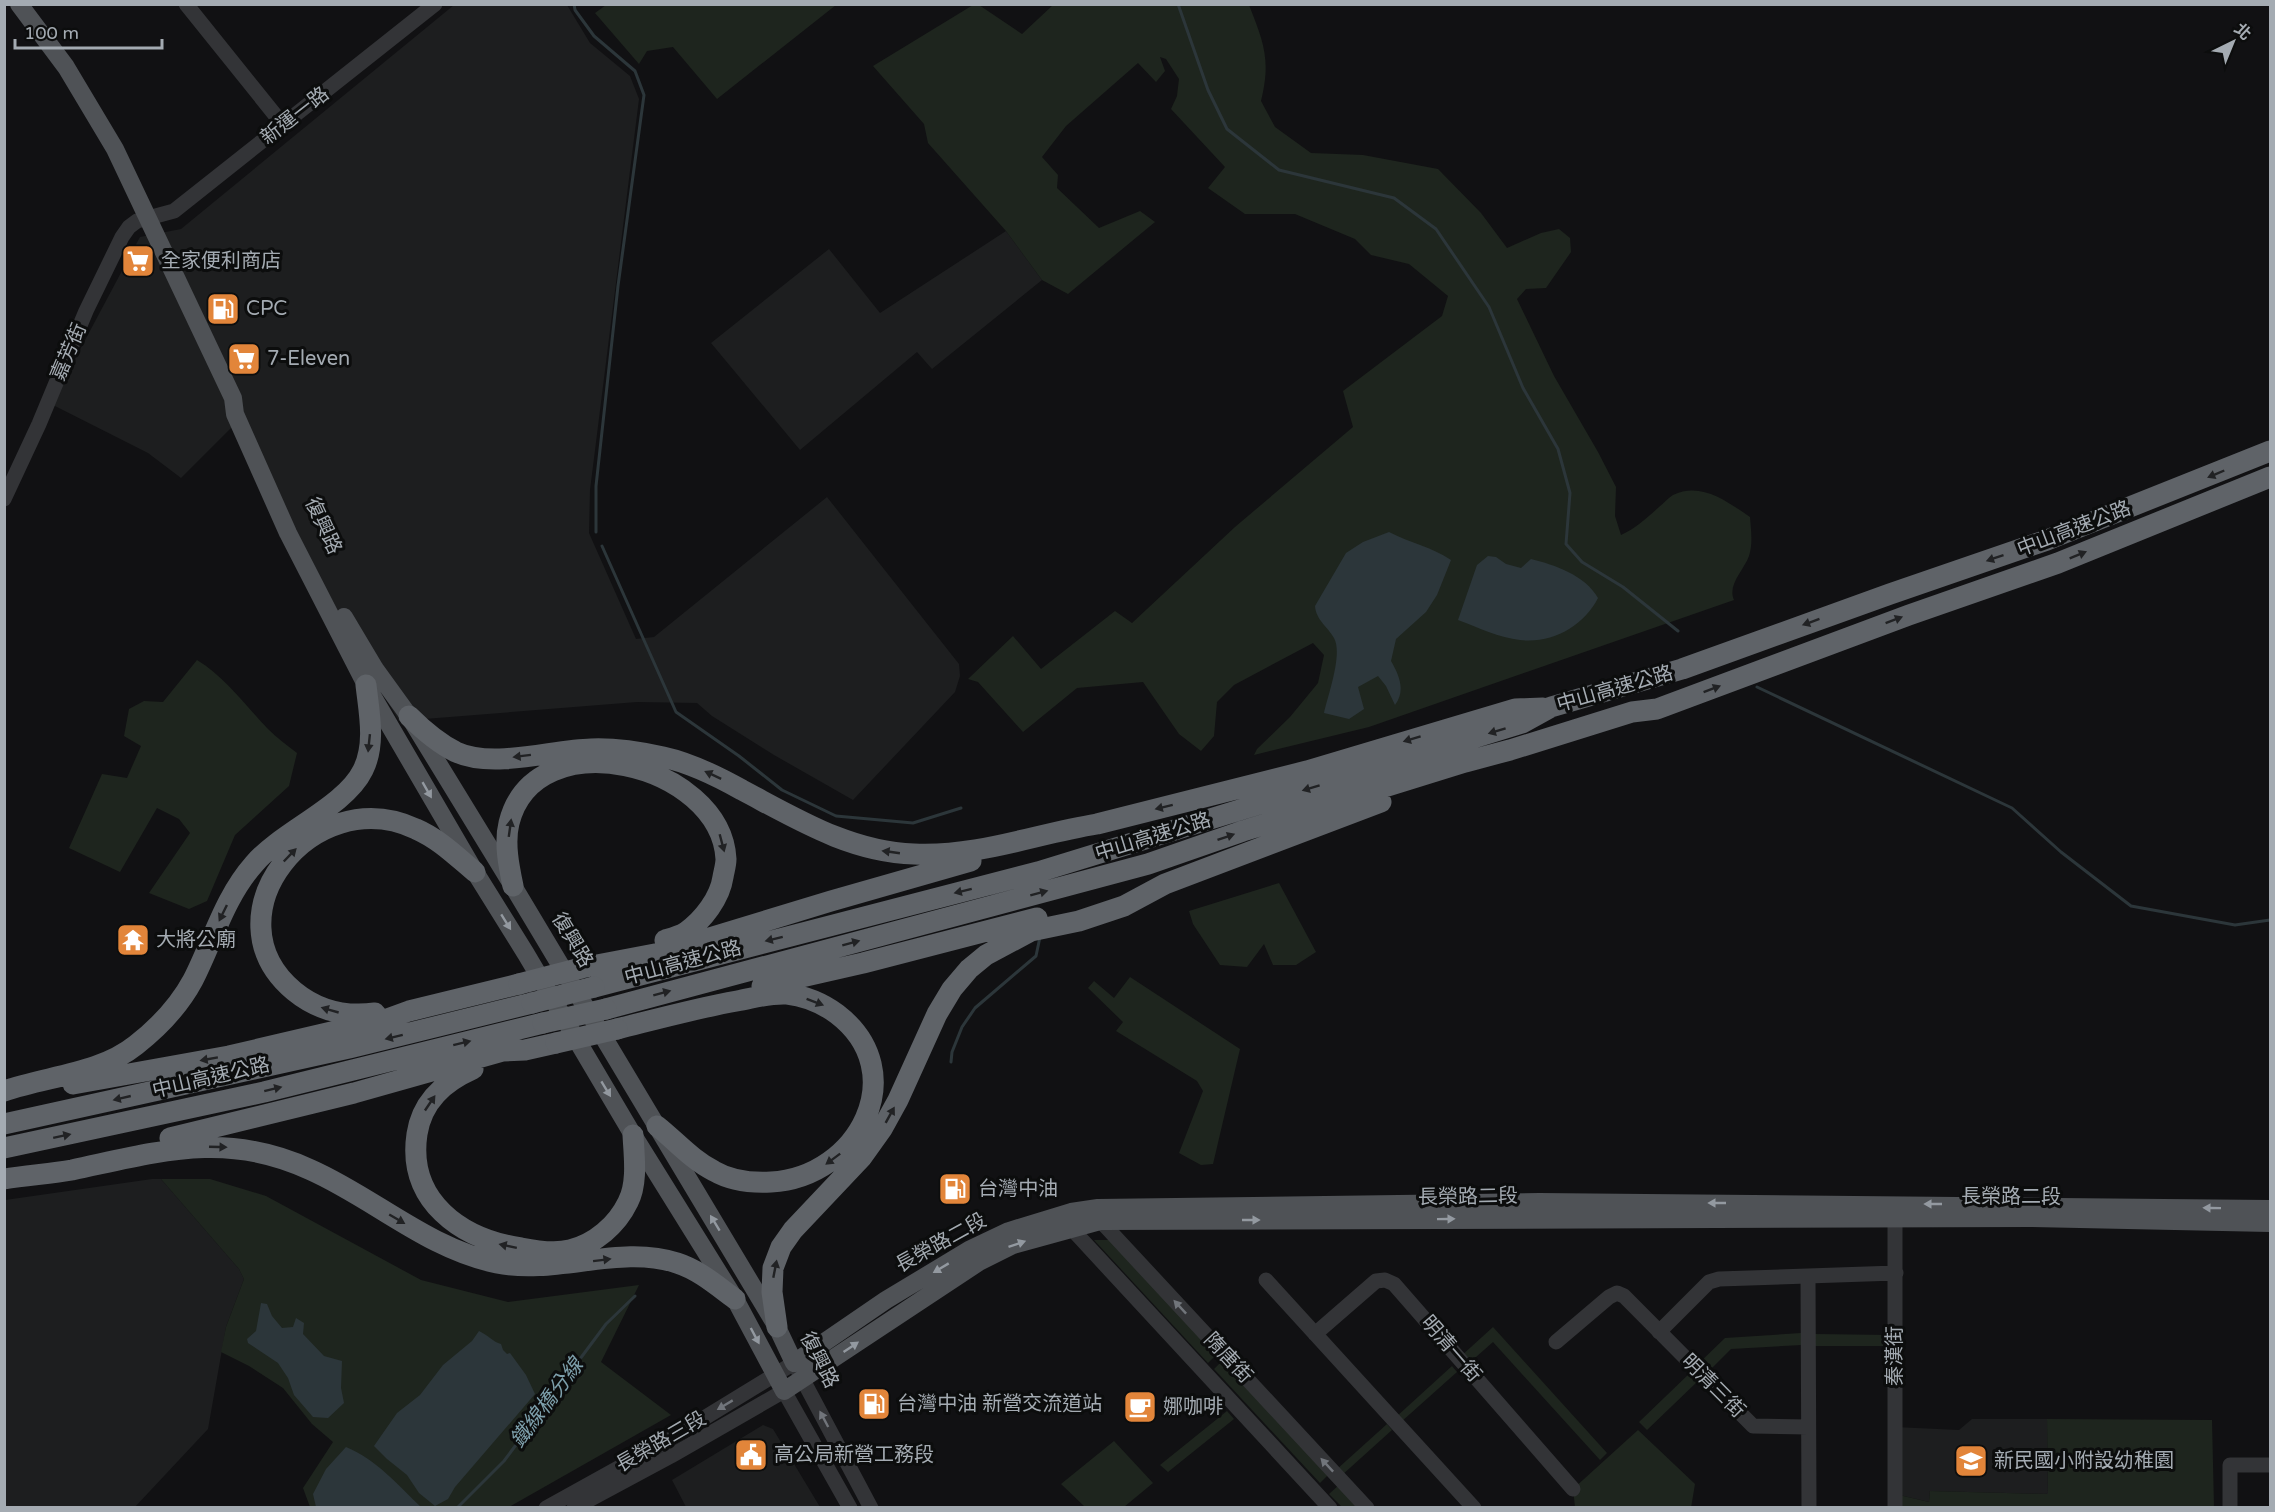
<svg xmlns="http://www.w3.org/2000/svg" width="2275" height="1512" font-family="'Varela Round','Noto Sans TC',sans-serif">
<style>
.built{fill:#1d1e1f}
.green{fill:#1e251e}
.water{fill:#2c363a}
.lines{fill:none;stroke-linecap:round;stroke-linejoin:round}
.stream{stroke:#2c363a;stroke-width:3}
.minor{stroke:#333437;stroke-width:15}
.major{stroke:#4f5256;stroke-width:18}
.highway{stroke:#5f6368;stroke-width:21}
.highway-bridge{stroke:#5f6368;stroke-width:21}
.oneway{fill:#212224}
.oneway2{fill:#9399a0}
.oneway3{fill:#71757b}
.labels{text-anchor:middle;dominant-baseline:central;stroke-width:6;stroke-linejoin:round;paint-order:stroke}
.street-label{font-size:20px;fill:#a4abb2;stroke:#0c0d0d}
.poi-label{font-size:20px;fill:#a4abb2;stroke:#0c0d0d;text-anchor:start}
.water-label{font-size:21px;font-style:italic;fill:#7d9fab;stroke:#0c0d0d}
</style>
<rect width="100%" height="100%" fill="#111113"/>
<path class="built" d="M 454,5 L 567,5 L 590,43 L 630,76 L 639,99 L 590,490 L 589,533 L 636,639 L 654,637 L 827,497 L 959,664 L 960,676 L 955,692 L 853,800 L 774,755 L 712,716 L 697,703 L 637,702 L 399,721 L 339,621 L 238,421 L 181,478 L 148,453 L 51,404 L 140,237 L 181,229 Z
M 1006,231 L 1042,280 L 932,369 L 917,352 L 800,450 L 711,343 L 829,249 L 880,313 Z
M 152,1179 L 161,1179 L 239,1269 L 244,1279 L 226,1327 L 208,1429 L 135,1507 L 5,1508 L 5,1200 Z
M 1972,1419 L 2047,1419 L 2048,1494 L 1930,1491 L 1929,1502 L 1895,1494 L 1895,1427 L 1959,1430 Z
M 763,1425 L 773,1429 L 820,1507 L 686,1507 L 672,1480 Z"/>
<path class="green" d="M 606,5 L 606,4 L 836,5 L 717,99 L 673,47 L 647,51 L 639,64 L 595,13 Z
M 973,5 L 979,5 L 1022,34 L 1053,5 L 1249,5 C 1264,43 1271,60 1261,101 L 1275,127 L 1311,153 L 1363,155 L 1438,169 L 1481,213 L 1507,248 L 1541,233 L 1559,229 L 1570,238 L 1571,252 L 1546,288 L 1526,289 L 1517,299 L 1554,376 L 1598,452 L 1616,487 L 1615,516 L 1621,535 C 1635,529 1648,517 1659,507 C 1663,504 1668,498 1673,495 C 1701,481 1728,502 1750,517 C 1751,530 1753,544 1749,556 C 1744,570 1727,585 1734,600 L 1369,727 L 1254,755 L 1257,749 L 1290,717 L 1318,683 L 1324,655 L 1313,643 L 1234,685 L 1217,702 L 1214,736 L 1201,751 L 1179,734 L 1143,682 L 1077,688 L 1023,732 L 978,682 L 968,679 L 1013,636 L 1041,669 L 1115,611 L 1132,623 L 1235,527 L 1353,427 L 1343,391 L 1442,316 L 1448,296 L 1409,264 L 1371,255 L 1355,239 L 1295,214 L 1245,214 L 1208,188 L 1225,167 L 1171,109 L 1177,96 L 1179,79 L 1166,59 L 1160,57 L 1165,71 L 1156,82 L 1138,63 L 1066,126 L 1042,157 L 1058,175 L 1057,188 L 1099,228 L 1140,211 L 1155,222 L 1068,294 L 1042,280 L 1006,231 L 928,143 L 924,124 L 873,66 Z
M 197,660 C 225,677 245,705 268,729 C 277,738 287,745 297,753 L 289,786 L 235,835 L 207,901 L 189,909 L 149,893 L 190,833 L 179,819 L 157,808 L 120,872 L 69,848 L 102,774 L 127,778 L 141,746 L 124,736 L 129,709 L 144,701 L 163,702 Z
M 1279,883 L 1316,952 L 1296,965 L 1273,965 L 1264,944 L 1247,967 L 1220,965 L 1193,924 L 1189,911 Z
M 1130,977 L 1240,1049 L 1213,1164 L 1201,1165 L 1179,1153 L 1203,1091 L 1197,1081 L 1116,1031 L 1123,1022 L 1088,988 L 1094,981 L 1114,998 Z
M 161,1179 L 210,1179 L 266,1196 L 421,1280 L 508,1302 L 639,1285 L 601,1362 L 671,1415 L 509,1507 L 310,1507 L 303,1488 L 333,1442 L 312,1424 L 283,1388 L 249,1366 L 221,1352 L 226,1327 L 244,1279 L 239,1269 Z
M 1094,1240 L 1115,1240 L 1219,1352 L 1208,1363 Z
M 1493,1327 L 1607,1453 L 1600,1460 L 1493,1342 L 1467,1365 L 1460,1357 Z
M 1801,1333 L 1802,1345 L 1731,1349 L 1706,1374 L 1697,1365 L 1725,1338 Z
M 1814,1334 L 1889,1335 L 1889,1346 L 1813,1346 Z
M 1224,1359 L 1330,1473 L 1320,1483 L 1214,1369 Z
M 1452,1366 L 1457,1372 L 1401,1422 L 1396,1417 Z
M 1691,1372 L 1698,1381 L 1647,1430 L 1639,1422 Z
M 1227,1411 L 1234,1419 L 1168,1472 L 1160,1465 Z
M 2047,1419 L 2212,1420 L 2214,1507 L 1895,1508 L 1895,1494 L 1929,1502 L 1930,1491 L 2048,1494 Z
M 1387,1424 L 1392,1430 L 1341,1476 L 1336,1470 Z
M 1638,1430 L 1695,1484 L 1691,1508 L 1575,1507 L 1573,1489 Z
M 1114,1441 L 1153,1483 L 1124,1507 L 1085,1507 L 1061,1484 Z
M 1340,1484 L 1362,1507 L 1342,1507 L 1329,1494 Z"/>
<path class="water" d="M 1389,532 C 1410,543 1432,547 1451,560 L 1437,595 L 1426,612 L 1396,639 L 1391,661 C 1399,675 1406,690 1395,705 L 1386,686 L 1378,676 L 1358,687 L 1364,709 L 1349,719 L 1324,713 C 1328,695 1343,654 1334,638 C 1328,627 1316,620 1315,606 L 1346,553 L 1363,542 Z
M 1488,556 L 1496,557 L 1506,564 L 1521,568 L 1531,559 C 1555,565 1585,575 1598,598 C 1584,626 1552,644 1520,640 C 1500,638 1477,627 1458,620 L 1477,565 Z
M 261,1303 L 267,1304 L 272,1316 L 282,1328 L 293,1327 L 296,1318 L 304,1323 L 303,1334 L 324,1356 L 342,1361 L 341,1388 L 344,1403 L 328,1418 L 313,1417 L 294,1395 L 288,1378 L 278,1363 L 248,1343 L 247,1339 L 256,1331 Z
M 479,1331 C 488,1335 493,1342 501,1344 L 503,1350 L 507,1354 L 510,1353 L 526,1375 L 535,1394 L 455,1487 L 448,1499 L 435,1506 L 419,1493 L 407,1475 L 387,1459 L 374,1446 L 397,1413 L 420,1395 L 443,1365 L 472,1341 Z
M 346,1447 C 376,1459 399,1486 421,1507 L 316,1507 L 313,1494 L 326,1469 Z"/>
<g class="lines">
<path class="stream" d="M 574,4 L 575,10 L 594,36 L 635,71 L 644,95 L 618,286 L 596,486 L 596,532
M 1178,4 L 1208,90 L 1227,129 L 1279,170 L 1394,198 L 1436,229 L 1489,307 L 1523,388 L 1558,449 L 1570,493 L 1566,544 L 1582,562 L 1623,587 L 1678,631
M 602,546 L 676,712 L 739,756 L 782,790 L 836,816 L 913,823 L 961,808
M 1757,687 L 2012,808 L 2061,852 L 2131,906 L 2235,925 L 2270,920
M 951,1062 L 952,1052 L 962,1027 L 975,1008 L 1036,956 L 1040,937
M 457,1508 L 504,1461 L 606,1324 L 635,1296"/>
<path class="minor" d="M 186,4 L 284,126
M 4,499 L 39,424 L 86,311 L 122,237 L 129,227 L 137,221 L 174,211 L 435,4
M 1095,1215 L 1367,1508
M 1071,1219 L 1071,1228 L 1330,1508
M 1808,1277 L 1809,1508
M 1266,1280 L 1474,1508
M 1659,1332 L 1709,1282 L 1719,1279 L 1896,1273
M 1315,1334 L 1376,1281 L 1385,1280 L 1394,1284 L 1573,1489
M 1556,1342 L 1609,1297 L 1617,1293 L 1624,1296 L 1753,1426 L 1808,1427
M 546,1508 L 665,1442 L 794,1363 L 871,1508
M 574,1508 L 671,1456 L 784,1391 L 850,1508
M 1895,1508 L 1895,1207
M 2230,1508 L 2230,1465 L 2270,1465"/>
<path class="major" d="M 19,4 L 66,67 L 115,149 L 233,398 L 235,414 L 288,533 L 366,685 L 475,872 L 526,954 L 633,1135 L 735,1299 L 784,1391 L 979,1262 L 1013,1245 L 1100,1221 L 2030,1218 L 2270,1223
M 344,617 L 375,669 L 409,716 L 513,886 L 777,1327 L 794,1363 L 886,1300 L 969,1250 L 1009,1231 L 1071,1212 L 1098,1208 L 1539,1202 L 2270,1209"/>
<path class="highway" d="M 409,716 C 423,730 438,743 456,752 C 493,769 551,750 591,749 C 614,748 640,752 663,757 C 691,763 717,776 742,790 C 797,819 850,852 914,854 C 978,857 1035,834 1097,824 L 1307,771 L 1515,709 L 1543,708
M 513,886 C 509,867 504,843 509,823 C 535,718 721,763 726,859 C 726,865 724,871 723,877 C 720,898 703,920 686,932 C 680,936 672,938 665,940
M 581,968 L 660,953 L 831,901 L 971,861
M 762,986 L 863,963 L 1037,918
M 594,987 L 1038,872 L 1522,723 L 1551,707 L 1682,669 L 1890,594 L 2047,540 L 2270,451
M 606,1009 L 1148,864 L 1243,831 L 1465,762 L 1510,750 L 1632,712 L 1657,709 L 1909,615 L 2058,563 L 2270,477
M 375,1013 C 345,1017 317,1010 294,991 C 205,917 312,780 416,829 C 439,839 456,856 475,872
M 617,1029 C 657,1019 697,1008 737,1001 C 754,998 769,993 787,994 C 805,996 822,1003 837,1014 C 913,1072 859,1177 771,1182 C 752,1183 731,1181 714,1171 C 692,1160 676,1141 657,1126
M 473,1069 C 444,1082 422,1101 417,1134 C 407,1201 461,1239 521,1248 C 536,1251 555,1254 570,1250 C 595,1244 617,1225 628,1202 C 638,1183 634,1155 633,1135
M 73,1084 L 229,1056 L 387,1019 L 409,1011 L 519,984
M 4,1091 C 47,1076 100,1074 136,1045 C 159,1027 179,1006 193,980 C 213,941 224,898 254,864 C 282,831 345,807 363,770 C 376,744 369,712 366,685
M 4,1124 L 349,1048 L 532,1003
M 170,1138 L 354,1093 L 503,1051 L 525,1050 L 556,1043
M 4,1148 L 264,1092 L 543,1023
M 4,1179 C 27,1175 50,1174 72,1170 C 158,1152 226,1130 311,1170 C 374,1198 428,1249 497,1263 C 556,1275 621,1244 677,1263 C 699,1270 716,1285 735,1299
M 777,1327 L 772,1292 L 773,1268 L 781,1247 L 793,1230 L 862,1157 L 882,1129 L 898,1100 L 937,1014 L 952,989 L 969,969 L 986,955 L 1031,931 L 1079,921 L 1124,906 L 1165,884 L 1381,802"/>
<path class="highway-bridge" d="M 519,984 L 581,968
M 532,1003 L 594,987
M 543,1023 L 606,1009
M 556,1043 L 617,1029"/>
</g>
<defs><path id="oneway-solid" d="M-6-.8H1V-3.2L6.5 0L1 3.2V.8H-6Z" transform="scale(1.5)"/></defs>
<g class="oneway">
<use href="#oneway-solid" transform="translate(2216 474) rotate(157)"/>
<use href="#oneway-solid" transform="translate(2078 555) rotate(-22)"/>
<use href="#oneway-solid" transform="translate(1995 558) rotate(161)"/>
<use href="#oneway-solid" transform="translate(1894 620) rotate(-21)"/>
<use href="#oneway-solid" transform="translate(1811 622) rotate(160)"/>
<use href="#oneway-solid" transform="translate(1712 689) rotate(-21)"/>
<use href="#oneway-solid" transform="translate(1497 731) rotate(163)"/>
<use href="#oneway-solid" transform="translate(1412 739) rotate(163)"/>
<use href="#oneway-solid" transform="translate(369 743) rotate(96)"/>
<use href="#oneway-solid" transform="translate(522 756) rotate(173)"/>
<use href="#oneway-solid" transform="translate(713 775) rotate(-155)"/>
<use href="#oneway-solid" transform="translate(1311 788) rotate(163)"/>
<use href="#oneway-solid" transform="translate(1164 807) rotate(166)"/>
<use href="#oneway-solid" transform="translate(510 828) rotate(-82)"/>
<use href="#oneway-solid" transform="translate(1226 837) rotate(-19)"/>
<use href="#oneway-solid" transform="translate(722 843) rotate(75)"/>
<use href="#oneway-solid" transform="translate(891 852) rotate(-172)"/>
<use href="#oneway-solid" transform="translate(290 855) rotate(-46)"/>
<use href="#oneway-solid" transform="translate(963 891) rotate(166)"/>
<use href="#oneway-solid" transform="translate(1039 893) rotate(-15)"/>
<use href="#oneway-solid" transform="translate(223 913) rotate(116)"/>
<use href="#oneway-solid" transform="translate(774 939) rotate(166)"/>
<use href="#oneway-solid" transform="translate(851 943) rotate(-15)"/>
<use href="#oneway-solid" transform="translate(662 993) rotate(-15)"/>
<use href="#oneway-solid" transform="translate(815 1002) rotate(21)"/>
<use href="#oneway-solid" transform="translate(330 1010) rotate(-164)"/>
<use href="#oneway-solid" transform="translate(394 1037) rotate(166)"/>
<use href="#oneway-solid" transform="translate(462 1043) rotate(-14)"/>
<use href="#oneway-solid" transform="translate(209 1059) rotate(170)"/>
<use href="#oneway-solid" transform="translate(273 1089) rotate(-14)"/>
<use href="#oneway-solid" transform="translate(122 1098) rotate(167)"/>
<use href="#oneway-solid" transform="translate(430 1103) rotate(-56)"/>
<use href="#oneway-solid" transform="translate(890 1115) rotate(-61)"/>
<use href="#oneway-solid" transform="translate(62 1136) rotate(-12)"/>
<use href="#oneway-solid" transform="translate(218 1147) rotate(2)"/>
<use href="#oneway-solid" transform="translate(833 1159) rotate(143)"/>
<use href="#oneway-solid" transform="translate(397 1219) rotate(30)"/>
<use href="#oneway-solid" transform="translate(508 1246) rotate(-168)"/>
<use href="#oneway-solid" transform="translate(602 1260) rotate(-7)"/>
<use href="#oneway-solid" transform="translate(775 1269) rotate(-79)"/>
</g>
<g class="oneway2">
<use href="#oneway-solid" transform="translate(427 790) rotate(60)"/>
<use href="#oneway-solid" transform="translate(506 922) rotate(58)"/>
<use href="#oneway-solid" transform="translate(606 1089) rotate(59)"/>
<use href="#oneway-solid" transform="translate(1717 1203) rotate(-180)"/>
<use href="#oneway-solid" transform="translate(1933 1204) rotate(-180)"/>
<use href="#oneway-solid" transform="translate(2212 1208) rotate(-179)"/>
<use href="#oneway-solid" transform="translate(1446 1219) rotate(-1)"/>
<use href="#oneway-solid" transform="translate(1251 1220)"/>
<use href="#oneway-solid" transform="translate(715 1223) rotate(-121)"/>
<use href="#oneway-solid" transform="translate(1017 1244) rotate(-19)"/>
<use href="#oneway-solid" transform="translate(941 1268) rotate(149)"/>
<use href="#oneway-solid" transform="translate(755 1336) rotate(62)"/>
<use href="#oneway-solid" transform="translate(851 1347) rotate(-34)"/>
</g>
<g class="oneway3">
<use href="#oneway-solid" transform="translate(1180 1307) rotate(-133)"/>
<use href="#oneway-solid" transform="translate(725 1405) rotate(149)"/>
<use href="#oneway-solid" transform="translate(824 1419) rotate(-118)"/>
<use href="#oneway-solid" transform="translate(1327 1465) rotate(-133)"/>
</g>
<defs>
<symbol id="supermarket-square" viewBox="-11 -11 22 22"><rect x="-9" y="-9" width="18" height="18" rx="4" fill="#e2853a" stroke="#0c0d0d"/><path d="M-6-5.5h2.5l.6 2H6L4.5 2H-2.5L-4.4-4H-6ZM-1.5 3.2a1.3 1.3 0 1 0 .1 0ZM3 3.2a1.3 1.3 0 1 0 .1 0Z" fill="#fff"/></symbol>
<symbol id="fuel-square" viewBox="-11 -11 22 22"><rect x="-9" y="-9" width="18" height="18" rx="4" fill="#e2853a" stroke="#0c0d0d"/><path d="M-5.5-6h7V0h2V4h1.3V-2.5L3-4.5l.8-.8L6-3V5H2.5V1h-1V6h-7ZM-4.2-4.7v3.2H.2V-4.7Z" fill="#fff"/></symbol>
<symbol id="temple-square" viewBox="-11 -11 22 22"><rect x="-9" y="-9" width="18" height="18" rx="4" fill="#e2853a" stroke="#0c0d0d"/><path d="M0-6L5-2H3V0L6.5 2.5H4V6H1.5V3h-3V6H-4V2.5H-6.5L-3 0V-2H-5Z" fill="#fff"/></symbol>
<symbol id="cafe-square" viewBox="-11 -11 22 22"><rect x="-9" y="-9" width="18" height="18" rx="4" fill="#e2853a" stroke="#0c0d0d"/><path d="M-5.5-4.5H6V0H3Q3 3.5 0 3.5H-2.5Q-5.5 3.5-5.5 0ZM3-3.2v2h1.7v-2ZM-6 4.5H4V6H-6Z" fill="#fff"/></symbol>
<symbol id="civic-square" viewBox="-11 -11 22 22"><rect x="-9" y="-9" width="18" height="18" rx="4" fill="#e2853a" stroke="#0c0d0d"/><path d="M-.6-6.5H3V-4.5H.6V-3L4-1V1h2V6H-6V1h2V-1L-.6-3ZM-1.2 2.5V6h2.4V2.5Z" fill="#fff"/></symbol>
<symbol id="school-square" viewBox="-11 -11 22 22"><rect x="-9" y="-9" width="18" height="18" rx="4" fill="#e2853a" stroke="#0c0d0d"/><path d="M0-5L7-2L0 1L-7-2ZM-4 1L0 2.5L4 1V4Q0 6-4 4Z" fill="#fff"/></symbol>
</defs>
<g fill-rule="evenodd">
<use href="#supermarket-square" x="119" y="242" width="38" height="38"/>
<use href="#fuel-square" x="204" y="290" width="38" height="38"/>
<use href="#supermarket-square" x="225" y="340" width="38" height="38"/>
<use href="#temple-square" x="114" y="921" width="38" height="38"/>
<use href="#fuel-square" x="936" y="1170" width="38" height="38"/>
<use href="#fuel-square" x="855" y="1385" width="38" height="38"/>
<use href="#cafe-square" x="1121" y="1388" width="38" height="38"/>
<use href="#civic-square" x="732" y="1436" width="38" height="38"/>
<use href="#school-square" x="1952" y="1442" width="38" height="38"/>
</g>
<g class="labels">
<g class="street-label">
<text transform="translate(295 116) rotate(-38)">新運一路</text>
<text transform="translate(69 352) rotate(-67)">嘉芳街</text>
<text transform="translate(323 526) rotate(65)">復興路</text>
<text transform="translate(2074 529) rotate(-21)">中山高速公路</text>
<text transform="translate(1615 689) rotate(-16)">中山高速公路</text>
<text transform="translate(1153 837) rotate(-17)">中山高速公路</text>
<text transform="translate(572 940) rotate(59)">復興路</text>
<text transform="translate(683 963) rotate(-15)">中山高速公路</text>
<text transform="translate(211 1078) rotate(-13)">中山高速公路</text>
<text transform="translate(1468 1197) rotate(-1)">長榮路二段</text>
<text x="2011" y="1197">長榮路二段</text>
<text transform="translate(941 1243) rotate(-29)">長榮路二段</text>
<text transform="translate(1451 1349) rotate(49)">明清一街</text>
<text transform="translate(1895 1356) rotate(-90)">秦漢街</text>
<text transform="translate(1228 1358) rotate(47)">隋唐街</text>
<text transform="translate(819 1360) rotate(63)">復興路</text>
<text transform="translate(1713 1386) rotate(45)">明清三街</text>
<text transform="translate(661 1442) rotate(-30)">長榮路三段</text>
</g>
<g class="poi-label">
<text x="161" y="261">全家便利商店</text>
<text x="246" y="309">CPC</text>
<text x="267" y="359">7-Eleven</text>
<text x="156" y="940">大將公廟</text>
<text x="978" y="1189">台灣中油</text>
<text x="897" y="1404">台灣中油 新營交流道站</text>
<text x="1163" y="1407">娜咖啡</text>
<text x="774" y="1455">高公局新營工務段</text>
<text x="1994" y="1461">新民國小附設幼稚園</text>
</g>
<g class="water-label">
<text transform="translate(547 1403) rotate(-53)">鐵線橋分線</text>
</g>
</g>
<rect width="2275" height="1512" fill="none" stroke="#a4abb2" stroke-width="12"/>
<g transform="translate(2233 42) rotate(43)" stroke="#0c0d0d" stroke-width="4.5" paint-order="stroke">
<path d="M0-4.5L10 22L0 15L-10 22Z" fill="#a4abb2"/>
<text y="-9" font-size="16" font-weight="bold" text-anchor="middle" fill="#a4abb2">北</text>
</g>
<path d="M15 39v9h147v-9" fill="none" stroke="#a4abb2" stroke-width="3"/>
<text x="24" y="39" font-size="18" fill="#a4abb2" stroke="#0c0d0d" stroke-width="4.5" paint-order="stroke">100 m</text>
</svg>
